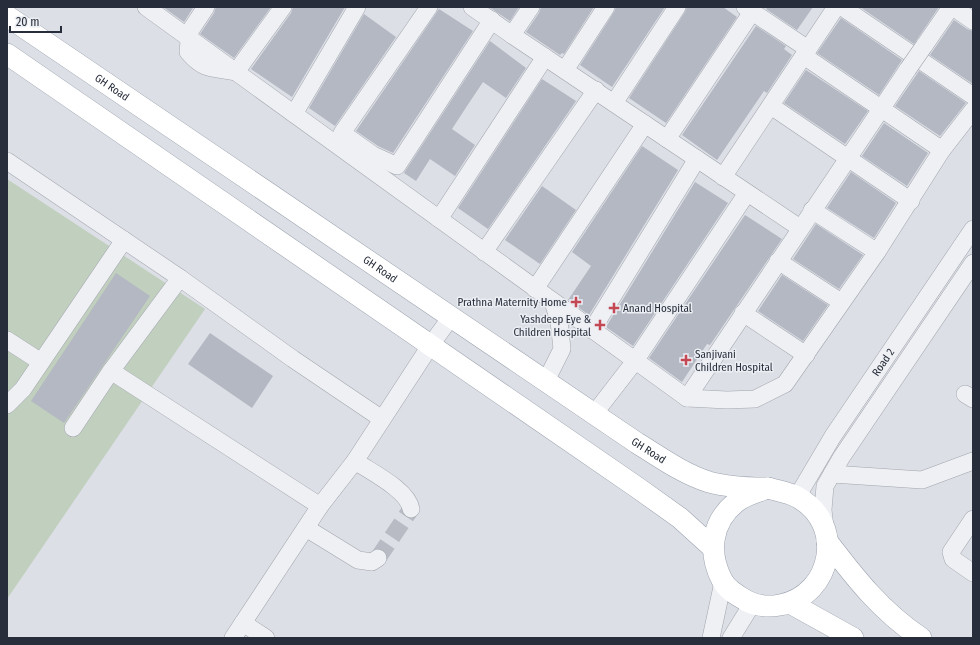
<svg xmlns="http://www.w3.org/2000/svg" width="980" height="645" font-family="'Fira Sans Condensed',sans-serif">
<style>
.green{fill:#c1cfbe}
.building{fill:#b4b8c2}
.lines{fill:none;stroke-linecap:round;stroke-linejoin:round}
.minor-tunnel{stroke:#b8bbc3;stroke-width:17;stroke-dasharray:17 8;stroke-linecap:butt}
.minor-casing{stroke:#a2a6ae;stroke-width:18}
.major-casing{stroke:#9ca3b0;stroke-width:22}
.minor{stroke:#eff0f4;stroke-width:17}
.major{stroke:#fff;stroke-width:21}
.minor-bridge-casing{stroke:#a2a6ae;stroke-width:18;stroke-linecap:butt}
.minor-bridge{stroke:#eff0f4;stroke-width:17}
.poi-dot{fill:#c44854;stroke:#ebeef3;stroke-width:1.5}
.labels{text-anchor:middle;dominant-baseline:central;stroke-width:3;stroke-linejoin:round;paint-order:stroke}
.street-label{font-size:11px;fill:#272d3a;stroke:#ebeef3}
.poi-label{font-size:11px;fill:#272d3a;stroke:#ebeef3;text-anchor:end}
</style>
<rect width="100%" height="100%" fill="#dcdfe5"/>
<path class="green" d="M 7,179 L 205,309 L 7,599 Z"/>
<path class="building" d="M 163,7 L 192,7 L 193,8 L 184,22 Z
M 216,7 L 271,7 L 234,58 L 200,34 L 214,13 Z
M 293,7 L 345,7 L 292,97 L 251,69 L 291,13 Z
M 489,7 L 519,7 L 510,21 Z
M 541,7 L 594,7 L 564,54 L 562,53 L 560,55 L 526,32 L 539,13 Z
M 616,7 L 665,7 L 612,87 L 580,65 L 614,12 Z
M 687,7 L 723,7 L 737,17 L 666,123 L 629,98 L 685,12 Z
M 768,7 L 813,7 L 797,30 L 766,9 Z
M 860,7 L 939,7 L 914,44 Z
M 439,9 L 473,31 L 393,153 L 378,146 L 356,131 Z
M 364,14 L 396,37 L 335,126 L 309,108 Z
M 841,18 L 902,60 L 879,95 L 817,53 Z
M 954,20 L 967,29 L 973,31 L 973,84 L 930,55 Z
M 756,26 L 786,46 L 784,49 L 792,55 L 767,93 L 764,91 L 717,160 L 682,135 Z
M 490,41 L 526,68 L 506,98 L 483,82 L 467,106 L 452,129 L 475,145 L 455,176 L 430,159 L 416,181 L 404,173 Z
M 806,70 L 868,111 L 845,144 L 784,103 Z
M 919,71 L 966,103 L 940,136 L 895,106 Z
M 542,79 L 576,101 L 488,229 L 458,208 Z
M 884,123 L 928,153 L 907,186 L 862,156 Z
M 642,146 L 678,170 L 589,315 L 568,300 L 591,266 L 572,252 Z
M 851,172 L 896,203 L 874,238 L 827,208 Z
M 695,182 L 728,203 L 633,346 L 606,327 Z
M 542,186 L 576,210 L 540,264 L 505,240 Z
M 745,215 L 782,239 L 710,345 L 707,344 L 682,382 L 649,358 Z
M 816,224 L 863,255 L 839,289 L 793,259 Z
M 116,273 L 150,296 L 64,423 L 31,401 Z
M 782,275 L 828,305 L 803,341 L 758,311 Z
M 210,333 L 273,376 L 252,408 L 188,364 Z"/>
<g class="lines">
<path class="minor-tunnel" d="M 378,558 L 411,509"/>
<defs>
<g id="minor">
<path d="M 146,7 L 687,398 L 727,400 L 755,399 L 785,384 L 877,252 L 942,150 L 973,110"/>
<path d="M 206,7 L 190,31 L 188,52 C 205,72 213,67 236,72 L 283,7"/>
<path d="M 429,7 L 342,133 L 373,155 L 397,166 L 492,20"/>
<path d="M 472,7 L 512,35 L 531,7"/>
<path d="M 745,7 L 808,49"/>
<path d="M 842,7 L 973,96"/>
<path d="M 953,7 L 973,21"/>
<path d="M 512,35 L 800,228"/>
<path d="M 924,46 L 951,7"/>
<path d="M 804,56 L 942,150"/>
<path d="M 565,70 L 606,7"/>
<path d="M 614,103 L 677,7"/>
<path d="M 771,106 L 911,201"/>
<path d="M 294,114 L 357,7"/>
<path d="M 667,139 L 752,12"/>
<path d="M 7,161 L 180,278 L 293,359 L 382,419"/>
<path d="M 723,177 L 836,7"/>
<path d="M 812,210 L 877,252"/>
<path d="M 439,219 L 545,57"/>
<path d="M 484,252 L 596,90"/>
<path d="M 778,261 L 841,302"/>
<path d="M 180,278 L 111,371 L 320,506"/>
<path d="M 535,289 L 645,124"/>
<path d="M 743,313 L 806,355"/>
<path d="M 592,330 L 697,159"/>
<path d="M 7,340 L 41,362"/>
<path d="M 546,381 L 562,349 L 559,321 L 553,302"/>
<path d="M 965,394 L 973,399"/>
<path d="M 687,398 L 908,69"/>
<path d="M 7,405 L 23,389 L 124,240"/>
<path d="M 594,414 L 635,361 L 747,193"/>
<path d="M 73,428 L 111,371"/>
<path d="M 355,461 C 371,472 408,490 411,509"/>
<path d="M 832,474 L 922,480 L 973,461"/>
<path id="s1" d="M 797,497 L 833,436 L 973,229"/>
<path d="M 973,519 L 951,552 L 953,559 L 973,573"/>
<path d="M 306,528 L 358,560 L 372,562 L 378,558"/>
<path d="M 825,528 L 823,510 L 825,486 L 841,458 L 973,263"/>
<path d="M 243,623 L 266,638"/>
<path d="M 233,638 L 320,506 L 355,461 L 430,346 L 451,317"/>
<path d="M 711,638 L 723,582"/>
<path d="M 731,638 L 752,604"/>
</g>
<g id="major">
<path id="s2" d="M 7,16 L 637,443 C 660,457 683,474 709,482 C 727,487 749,488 768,488"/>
<path d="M 7,54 L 638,488 L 680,518 L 712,547"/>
<path d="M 768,488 C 778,491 788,492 797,497 C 846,523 833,595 780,605 C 769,607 757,606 747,601 C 738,596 727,590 722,580 C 708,553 711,523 735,503 C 744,495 757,492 768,488 Z"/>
<path d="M 827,541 C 856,579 881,611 921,638"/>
<path d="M 790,603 L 853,638"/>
</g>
</defs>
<use href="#minor" class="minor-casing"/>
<use href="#major" class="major-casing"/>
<use href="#minor" class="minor"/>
<use href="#major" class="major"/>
<defs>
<path id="minor-bridge" d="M 908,69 L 924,46"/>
</defs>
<use href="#minor-bridge" class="minor-bridge-casing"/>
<use href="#minor-bridge" class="minor-bridge"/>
</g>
<g class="poi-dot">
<path d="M574 296h4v4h4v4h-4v4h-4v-4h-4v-4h4z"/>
<path d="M612 302h4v4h4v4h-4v4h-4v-4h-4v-4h4z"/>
<path d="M598 319h4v4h4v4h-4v4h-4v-4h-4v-4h4z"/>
<path d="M684 354h4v4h4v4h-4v4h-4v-4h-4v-4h4z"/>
</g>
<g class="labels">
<g class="street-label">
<text stroke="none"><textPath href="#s2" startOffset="127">GH Road</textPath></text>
<text stroke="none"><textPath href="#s2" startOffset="451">GH Road</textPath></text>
<text stroke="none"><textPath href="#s1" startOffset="160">Road 2</textPath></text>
<text stroke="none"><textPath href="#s2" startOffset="775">GH Road</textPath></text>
</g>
<g class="poi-label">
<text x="567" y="302">Prathna Maternity Home</text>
<text x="623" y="308" text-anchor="start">Anand Hospital</text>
<text x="591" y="319">Yashdeep Eye &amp;<tspan x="591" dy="13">Children Hospital</tspan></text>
<text x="695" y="354" text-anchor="start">Sanjivani<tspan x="695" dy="13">Children Hospital</tspan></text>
</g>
</g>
<rect width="980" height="645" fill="none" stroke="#272d3a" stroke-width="16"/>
<path d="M10 26v6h51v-6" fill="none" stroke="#272d3a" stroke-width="2"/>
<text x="16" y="26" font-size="12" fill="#272d3a" stroke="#ebeef3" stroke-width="3" paint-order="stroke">20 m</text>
</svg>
